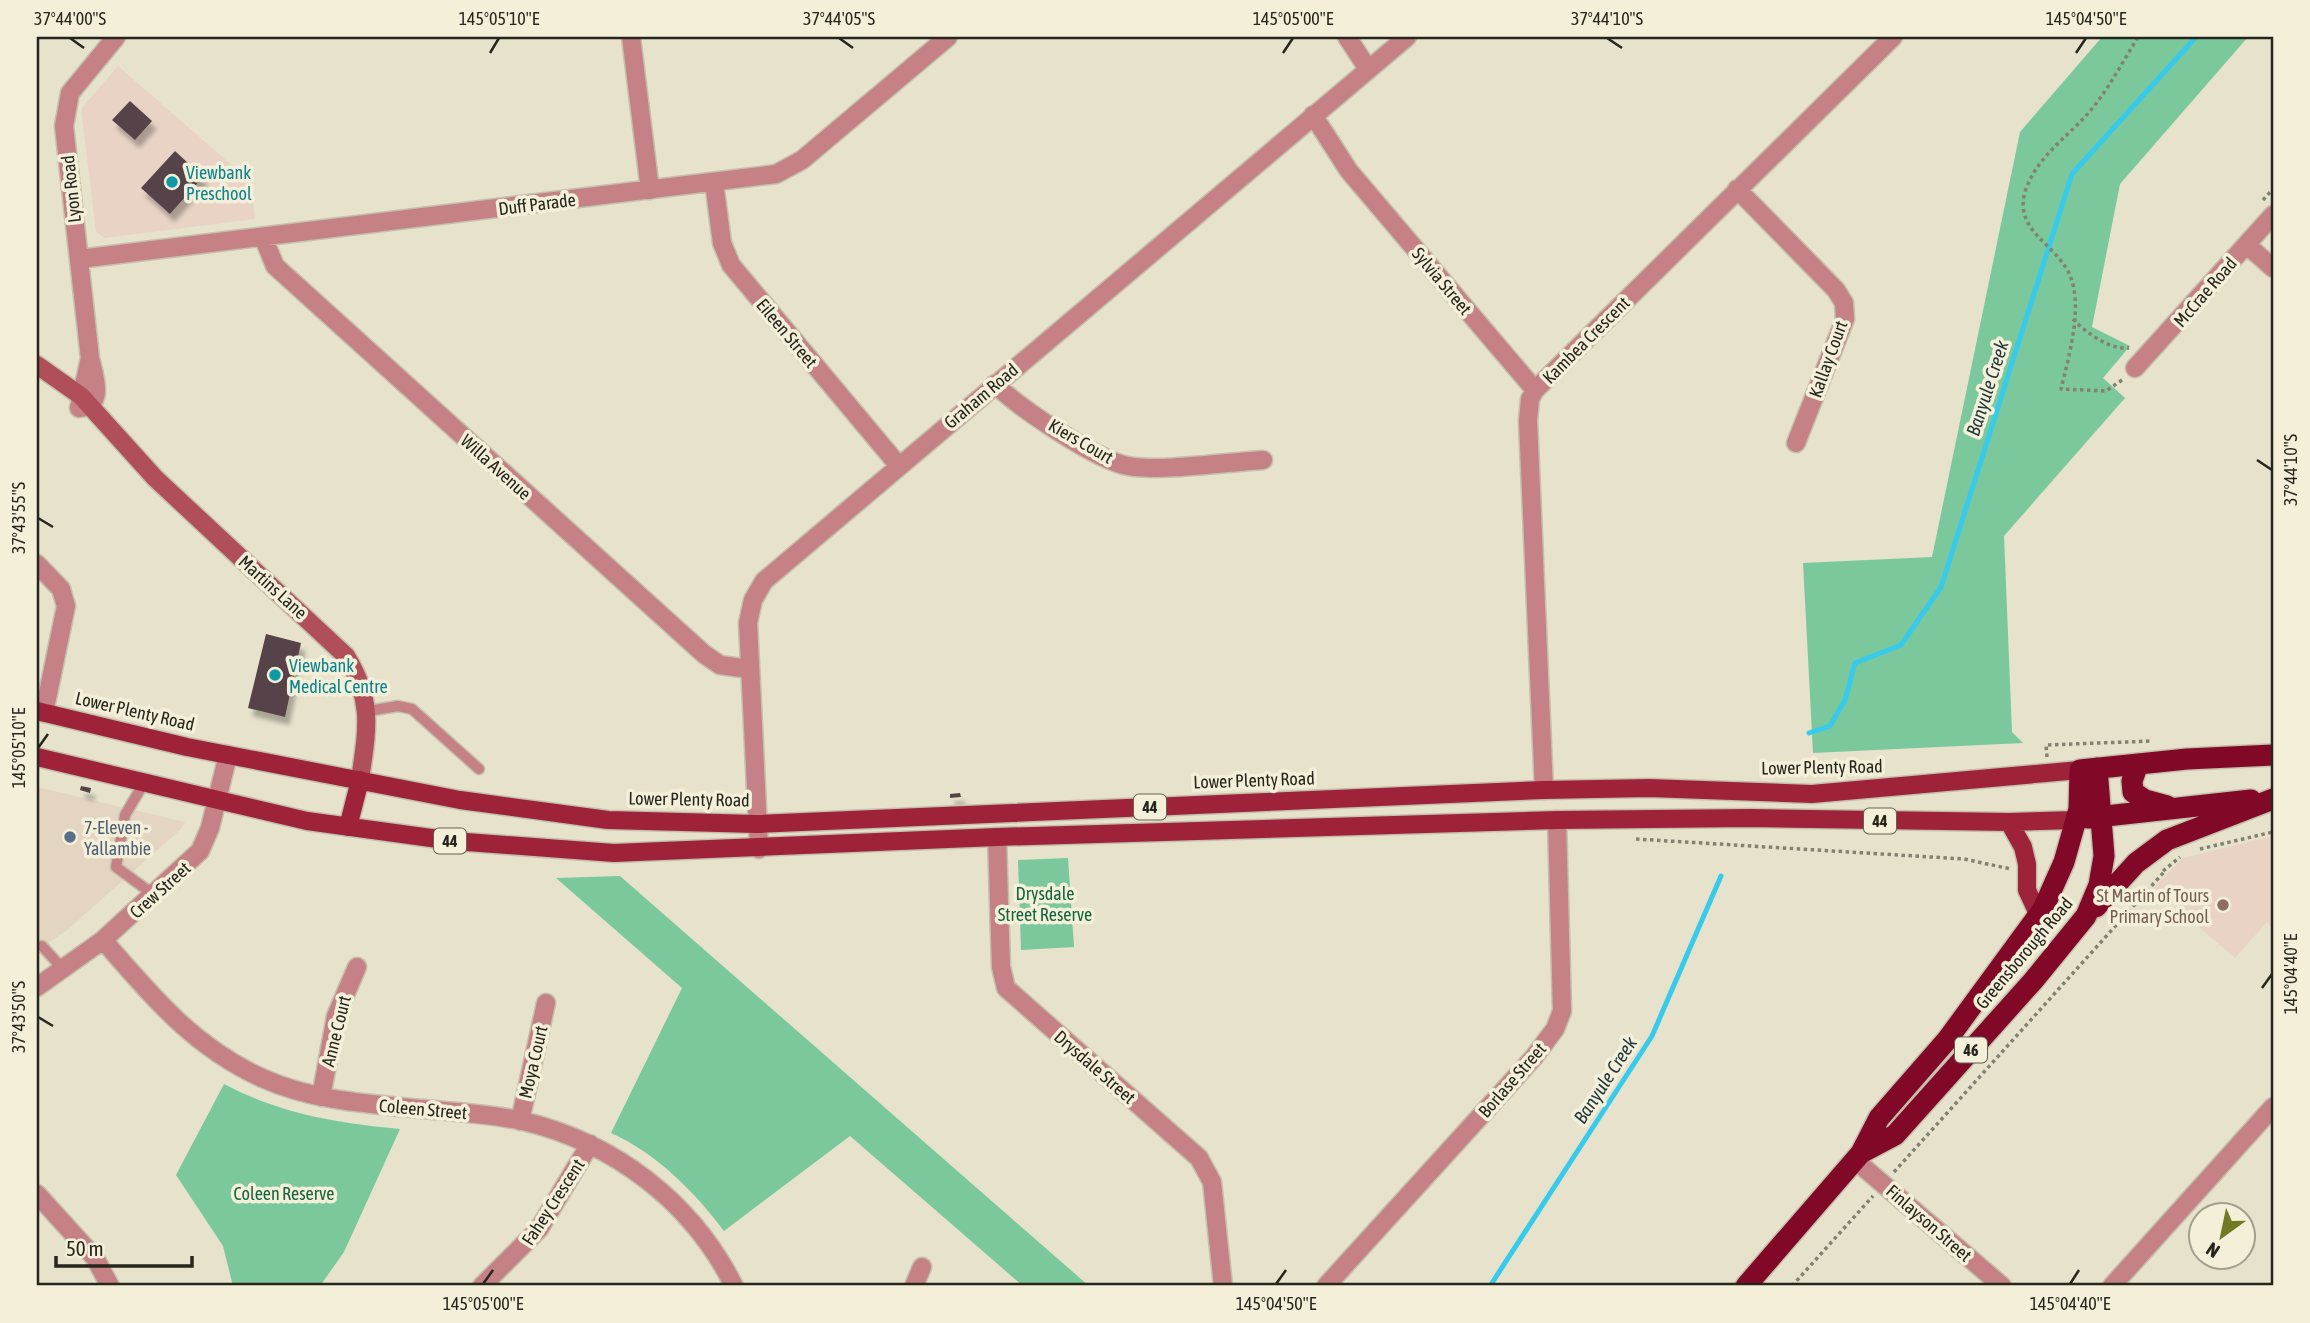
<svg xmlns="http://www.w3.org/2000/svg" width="2310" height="1323" font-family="'Asap Condensed',sans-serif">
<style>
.commercial{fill:#e3d5c2}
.education{fill:#e8d3c5}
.green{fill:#7cc89d}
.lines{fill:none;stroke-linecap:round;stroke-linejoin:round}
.stream{stroke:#37caeb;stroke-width:5}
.building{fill:#564249;filter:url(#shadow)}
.lane-casing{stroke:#c4c0ac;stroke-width:13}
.street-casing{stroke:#c4c0ac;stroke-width:21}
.secondary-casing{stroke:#c4c0ac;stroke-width:21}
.primary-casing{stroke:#c4c0ac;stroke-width:21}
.highway-casing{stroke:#c4c0ac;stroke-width:24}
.path{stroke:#838171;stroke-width:3.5;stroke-dasharray:3.5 3.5;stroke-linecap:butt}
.lane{stroke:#c58185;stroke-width:10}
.street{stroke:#c58185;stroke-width:18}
.secondary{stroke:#b04f59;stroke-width:18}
.primary{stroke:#9e233a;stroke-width:18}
.highway{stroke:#810827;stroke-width:21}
.ticks{fill:none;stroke:#27261d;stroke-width:2.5}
.culture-dot{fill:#0f9aa8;stroke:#f3efd9;stroke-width:2.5}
.service-dot{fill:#5c6f8a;stroke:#f3efd9;stroke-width:2.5}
.education-dot{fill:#8d6e63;stroke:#f3efd9;stroke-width:2.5}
.labels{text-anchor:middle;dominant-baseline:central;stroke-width:7;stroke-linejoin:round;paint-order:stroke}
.shield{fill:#f3efd9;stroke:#646255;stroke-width:2}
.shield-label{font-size:16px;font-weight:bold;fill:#27261d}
.culture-label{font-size:18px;fill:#0d838f;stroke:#f3efd9;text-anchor:start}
.street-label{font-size:18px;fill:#27261d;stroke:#f3efd9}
.service-label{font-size:18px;fill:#4e5e75;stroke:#f3efd9;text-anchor:start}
.park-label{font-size:18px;fill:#15633f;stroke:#f3efd9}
.education-label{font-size:18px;fill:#785e54;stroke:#f3efd9;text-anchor:end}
.water-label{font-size:19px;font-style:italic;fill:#20383e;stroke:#f3efd9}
.neatline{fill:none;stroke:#27261d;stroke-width:2.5}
.ticks-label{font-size:18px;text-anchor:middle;fill:#27261d}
</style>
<defs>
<filter id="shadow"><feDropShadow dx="4.5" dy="8" stdDeviation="2" flood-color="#0004"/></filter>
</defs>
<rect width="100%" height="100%" fill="#e6e2cc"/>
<path class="commercial" d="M 37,787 L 185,822 L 181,829 L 67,930 L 37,951 Z"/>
<path class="education" d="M 118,66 L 251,182 L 255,219 L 104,238 L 96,232 L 81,109 Z
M 2273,836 L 2273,930 L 2267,922 L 2235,958 L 2154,888 L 2183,858 Z"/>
<path class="green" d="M 2102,37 L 2248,37 L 2120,184 L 2092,327 L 2130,346 L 2103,378 L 2125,398 L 2004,536 L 2012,732 L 2023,743 L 1813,753 L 1803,563 L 1932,557 L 2020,132 Z
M 1068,858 L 1074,947 L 1021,950 L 1018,860 Z
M 620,876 L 1089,1286 L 1023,1286 L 850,1136 L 724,1231 C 695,1192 656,1153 611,1133 L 682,988 L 556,878 Z
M 224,1084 C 281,1114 337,1123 400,1129 L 344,1252 L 320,1286 L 233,1286 L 223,1246 L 176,1175 Z"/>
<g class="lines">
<path class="stream" d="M 1809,733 L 1830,726 L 1845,700 L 1855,663 L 1901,645 L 1941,587 L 2072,174 L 2196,37
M 1490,1286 L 1652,1036 L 1721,876"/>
</g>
<path class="building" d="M 130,101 L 152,121 L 135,140 L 112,120 Z
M 175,151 L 203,177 L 170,214 L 141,188 Z
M 266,634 L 301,643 L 285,717 L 248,708 Z
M 81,786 L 91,788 L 90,793 L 80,790 Z
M 960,793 L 961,797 L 950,798 L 950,794 Z"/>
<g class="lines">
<defs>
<path id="lane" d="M 368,711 L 398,706 L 412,709 L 479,769
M 144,783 L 125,815 L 116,867 L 154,895
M 42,946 L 63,969"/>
<path id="street" d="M 631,37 L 650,190
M 1347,37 L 1368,69
M 1313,115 L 1349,171 L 1535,390
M 714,182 L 722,243 L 731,265 L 899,466
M 1737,189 L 1836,290 L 1844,303 L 1845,319 L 1796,443
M 264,239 L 275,266 L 704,654 L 720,665 L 749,669
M 2247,245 L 2273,268
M 79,259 L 776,174 L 802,160 L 948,37
M 90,358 L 79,408 C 106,406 94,376 90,358 L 64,126 L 70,93 L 116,37
M 2135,368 L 2273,215
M 995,384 C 1018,407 1096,460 1128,466 C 1160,472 1228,462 1263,460
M 37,564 L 61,589 L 66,606 L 44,713
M 1544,790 L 1528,421 L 1530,399 L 1535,390 L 1893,37
M 997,837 L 1001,967 L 1006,988 L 1199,1158 L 1212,1182 L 1223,1286
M 759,849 L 748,623 L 753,600 L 764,581 L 1407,37
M 103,940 C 152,996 192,1046 262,1078 C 313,1101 369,1104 423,1109 C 457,1112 491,1114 523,1121 C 615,1143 692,1202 734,1286
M 37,987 L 103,940 L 200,851 L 210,828 L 228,755
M 321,1097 L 336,1016 L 357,967
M 520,1121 L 546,1003
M 1855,1160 L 2002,1286
M 37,1194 L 95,1258 L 110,1286
M 482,1286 L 539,1229 L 590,1144
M 914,1286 L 922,1267
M 1326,1286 L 1534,1057 L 1555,1029 L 1562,1011 L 1557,820
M 2112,1286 L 2273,1107"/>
<path id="secondary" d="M 37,365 L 81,396 L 155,478 L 346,656 C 374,701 367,730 360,780"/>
<path id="primary" d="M 37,711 L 187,747 L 460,800 L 608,820 L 756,824 L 1544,790 L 1649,788 L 1812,794 L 2080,770
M 37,757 L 307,821 L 453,841 L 614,853 L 997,837 L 1557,820 L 1750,818 L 2009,822 L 2076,820
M 2009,822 L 2023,847 L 2027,864 L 2027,890 L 2039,916
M 348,827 L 360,780"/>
<path id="highway" d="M 2138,764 L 2132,781 L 2133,792 L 2145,800 L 2167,806
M 2088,818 L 2251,800
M 2096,907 L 2136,863 L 2167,840 L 2273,799
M 1861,1153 L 1895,1135 L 2033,981 L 2086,916 L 2099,885 L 2104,856 L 2097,768
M 1746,1286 L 1861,1153 L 1879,1118 L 1947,1040 L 2043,909 L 2064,862 L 2079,809 L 2080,770 L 2187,759 L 2273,755"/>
</defs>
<use href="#lane" class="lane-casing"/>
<use href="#street" class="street-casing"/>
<use href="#secondary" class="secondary-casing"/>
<use href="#primary" class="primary-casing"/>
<use href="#highway" class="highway-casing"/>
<path class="path" d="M 2263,200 L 2273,189
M 2073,319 C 2086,333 2110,350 2129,348
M 2122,380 L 2106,391 L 2061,389 C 2069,356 2084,305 2069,273 C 2054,243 2014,230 2025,192 C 2037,154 2072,135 2095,105 C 2111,84 2124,60 2138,37
M 2047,757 L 2046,745 L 2152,741
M 1636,839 L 1964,859 L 2011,869
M 2200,849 L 2273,832
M 2163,871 L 2180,857
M 1894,1172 L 2164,872
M 1792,1286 L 1873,1196"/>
<use href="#lane" class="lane"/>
<use href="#street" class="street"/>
<use href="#secondary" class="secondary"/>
<use href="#primary" class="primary"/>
<use href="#highway" class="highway"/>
</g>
<path class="ticks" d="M 70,38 L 84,48M 839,38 L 853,48M 1607,38 L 1622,48M 490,53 L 499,38M 1283,53 L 1293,38M 2076,53 L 2086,38M 2257,460 L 2272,470M 38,518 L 53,527M 38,748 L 48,734M 2262,988 L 2272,974M 38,1017 L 53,1026M 483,1284 L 493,1270M 1276,1284 L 1286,1270M 2070,1284 L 2079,1270"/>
<g class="culture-dot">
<circle cx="172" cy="182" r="7"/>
<circle cx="275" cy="675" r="7"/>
</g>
<circle class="service-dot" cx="70" cy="837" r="7"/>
<circle class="education-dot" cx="2223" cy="905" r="7"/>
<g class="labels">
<g class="shield">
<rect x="1134" y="794.5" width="32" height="25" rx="5"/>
<rect x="1864" y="808.5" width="32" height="25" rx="5"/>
<rect x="434" y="828.5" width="32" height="25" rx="5"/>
<rect x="1955" y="1037.5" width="32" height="25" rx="5"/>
</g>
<g class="shield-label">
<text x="1150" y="807">44</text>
<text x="1880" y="821">44</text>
<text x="450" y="841">44</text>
<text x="1971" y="1050">46</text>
</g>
<g class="culture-label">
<text x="186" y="172">Viewbank<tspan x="186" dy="21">Preschool</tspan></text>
<text x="289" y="665">Viewbank<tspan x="289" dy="21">Medical Centre</tspan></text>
</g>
<g class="street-label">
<text transform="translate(71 189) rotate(-96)">Lyon Road</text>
<text transform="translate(537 204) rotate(-7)">Duff Parade</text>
<text transform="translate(1442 281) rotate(50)">Sylvia Street</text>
<text transform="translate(2205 292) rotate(-49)">McCrae Road</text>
<text transform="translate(787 333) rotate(50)">Eileen Street</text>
<text transform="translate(1586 340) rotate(-45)">Kambea Crescent</text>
<text transform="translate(1828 359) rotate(-70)">Kallay Court</text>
<text transform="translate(981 396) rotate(-40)">Graham Road</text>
<text transform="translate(1081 441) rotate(30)">Kiers Court</text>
<text transform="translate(496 467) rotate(42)">Willa Avenue</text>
<text transform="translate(273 587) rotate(42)">Martins Lane</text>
<text transform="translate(135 711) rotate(13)">Lower Plenty Road</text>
<text transform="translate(1822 767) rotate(-1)">Lower Plenty Road</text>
<text transform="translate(1254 780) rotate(-2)">Lower Plenty Road</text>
<text transform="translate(689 799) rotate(1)">Lower Plenty Road</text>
<text transform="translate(160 890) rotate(-42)">Crew Street</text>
<text transform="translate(2024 953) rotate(-50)">Greensborough Road</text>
<text transform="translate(336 1031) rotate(-76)">Anne Court</text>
<text transform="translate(533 1062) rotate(-77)">Moya Court</text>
<text transform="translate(1095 1067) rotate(41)">Drysdale Street</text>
<text transform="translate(1512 1080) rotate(-49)">Borlase Street</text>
<text transform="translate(423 1109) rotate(5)">Coleen Street</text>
<text transform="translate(553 1202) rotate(-57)">Fahey Crescent</text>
<text transform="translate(1929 1223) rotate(41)">Finlayson Street</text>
</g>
<g class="service-label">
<text x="84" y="827">7-Eleven -<tspan x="84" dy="21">Yallambie</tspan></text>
</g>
<g class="park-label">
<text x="1045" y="893">Drysdale<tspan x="1045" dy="21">Street Reserve</tspan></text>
<text x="284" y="1193">Coleen Reserve</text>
</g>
<g class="education-label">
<text x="2209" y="895">St Martin of Tours<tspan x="2209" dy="21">Primary School</tspan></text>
</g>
<g class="water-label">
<text transform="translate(1987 388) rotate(-72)">Banyule Creek</text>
<text transform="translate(1605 1080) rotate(-57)">Banyule Creek</text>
</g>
</g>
<rect width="2310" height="1323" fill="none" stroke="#f3efd9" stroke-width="77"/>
<g transform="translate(2222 1236) rotate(213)"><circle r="33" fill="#f3efd9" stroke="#a19f8e" stroke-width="2"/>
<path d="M0-5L12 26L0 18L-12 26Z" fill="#707923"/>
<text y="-10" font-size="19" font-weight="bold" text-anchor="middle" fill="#27261d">N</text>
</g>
<path d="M56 1256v10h136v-10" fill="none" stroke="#27261d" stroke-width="3.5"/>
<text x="66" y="1256" font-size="21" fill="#27261d" stroke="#f3efd9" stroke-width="5" paint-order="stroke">50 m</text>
<rect x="38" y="38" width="2234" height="1246" class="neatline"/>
<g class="ticks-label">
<text x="70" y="25">37°44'00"S</text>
<text x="499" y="25">145°05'10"E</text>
<text x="839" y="25">37°44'05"S</text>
<text x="1293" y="25">145°05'00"E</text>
<text x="1607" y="25">37°44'10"S</text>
<text x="2086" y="25">145°04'50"E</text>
<text transform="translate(2291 470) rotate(-90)" y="6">37°44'10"S</text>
<text transform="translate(19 518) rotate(-90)" y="6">37°43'55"S</text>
<text transform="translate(19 748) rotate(-90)" y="6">145°05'10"E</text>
<text transform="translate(2291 974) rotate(-90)" y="6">145°04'40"E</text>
<text transform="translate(19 1017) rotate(-90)" y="6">37°43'50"S</text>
<text x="483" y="1310">145°05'00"E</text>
<text x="1276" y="1310">145°04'50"E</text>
<text x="2070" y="1310">145°04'40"E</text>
</g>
</svg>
